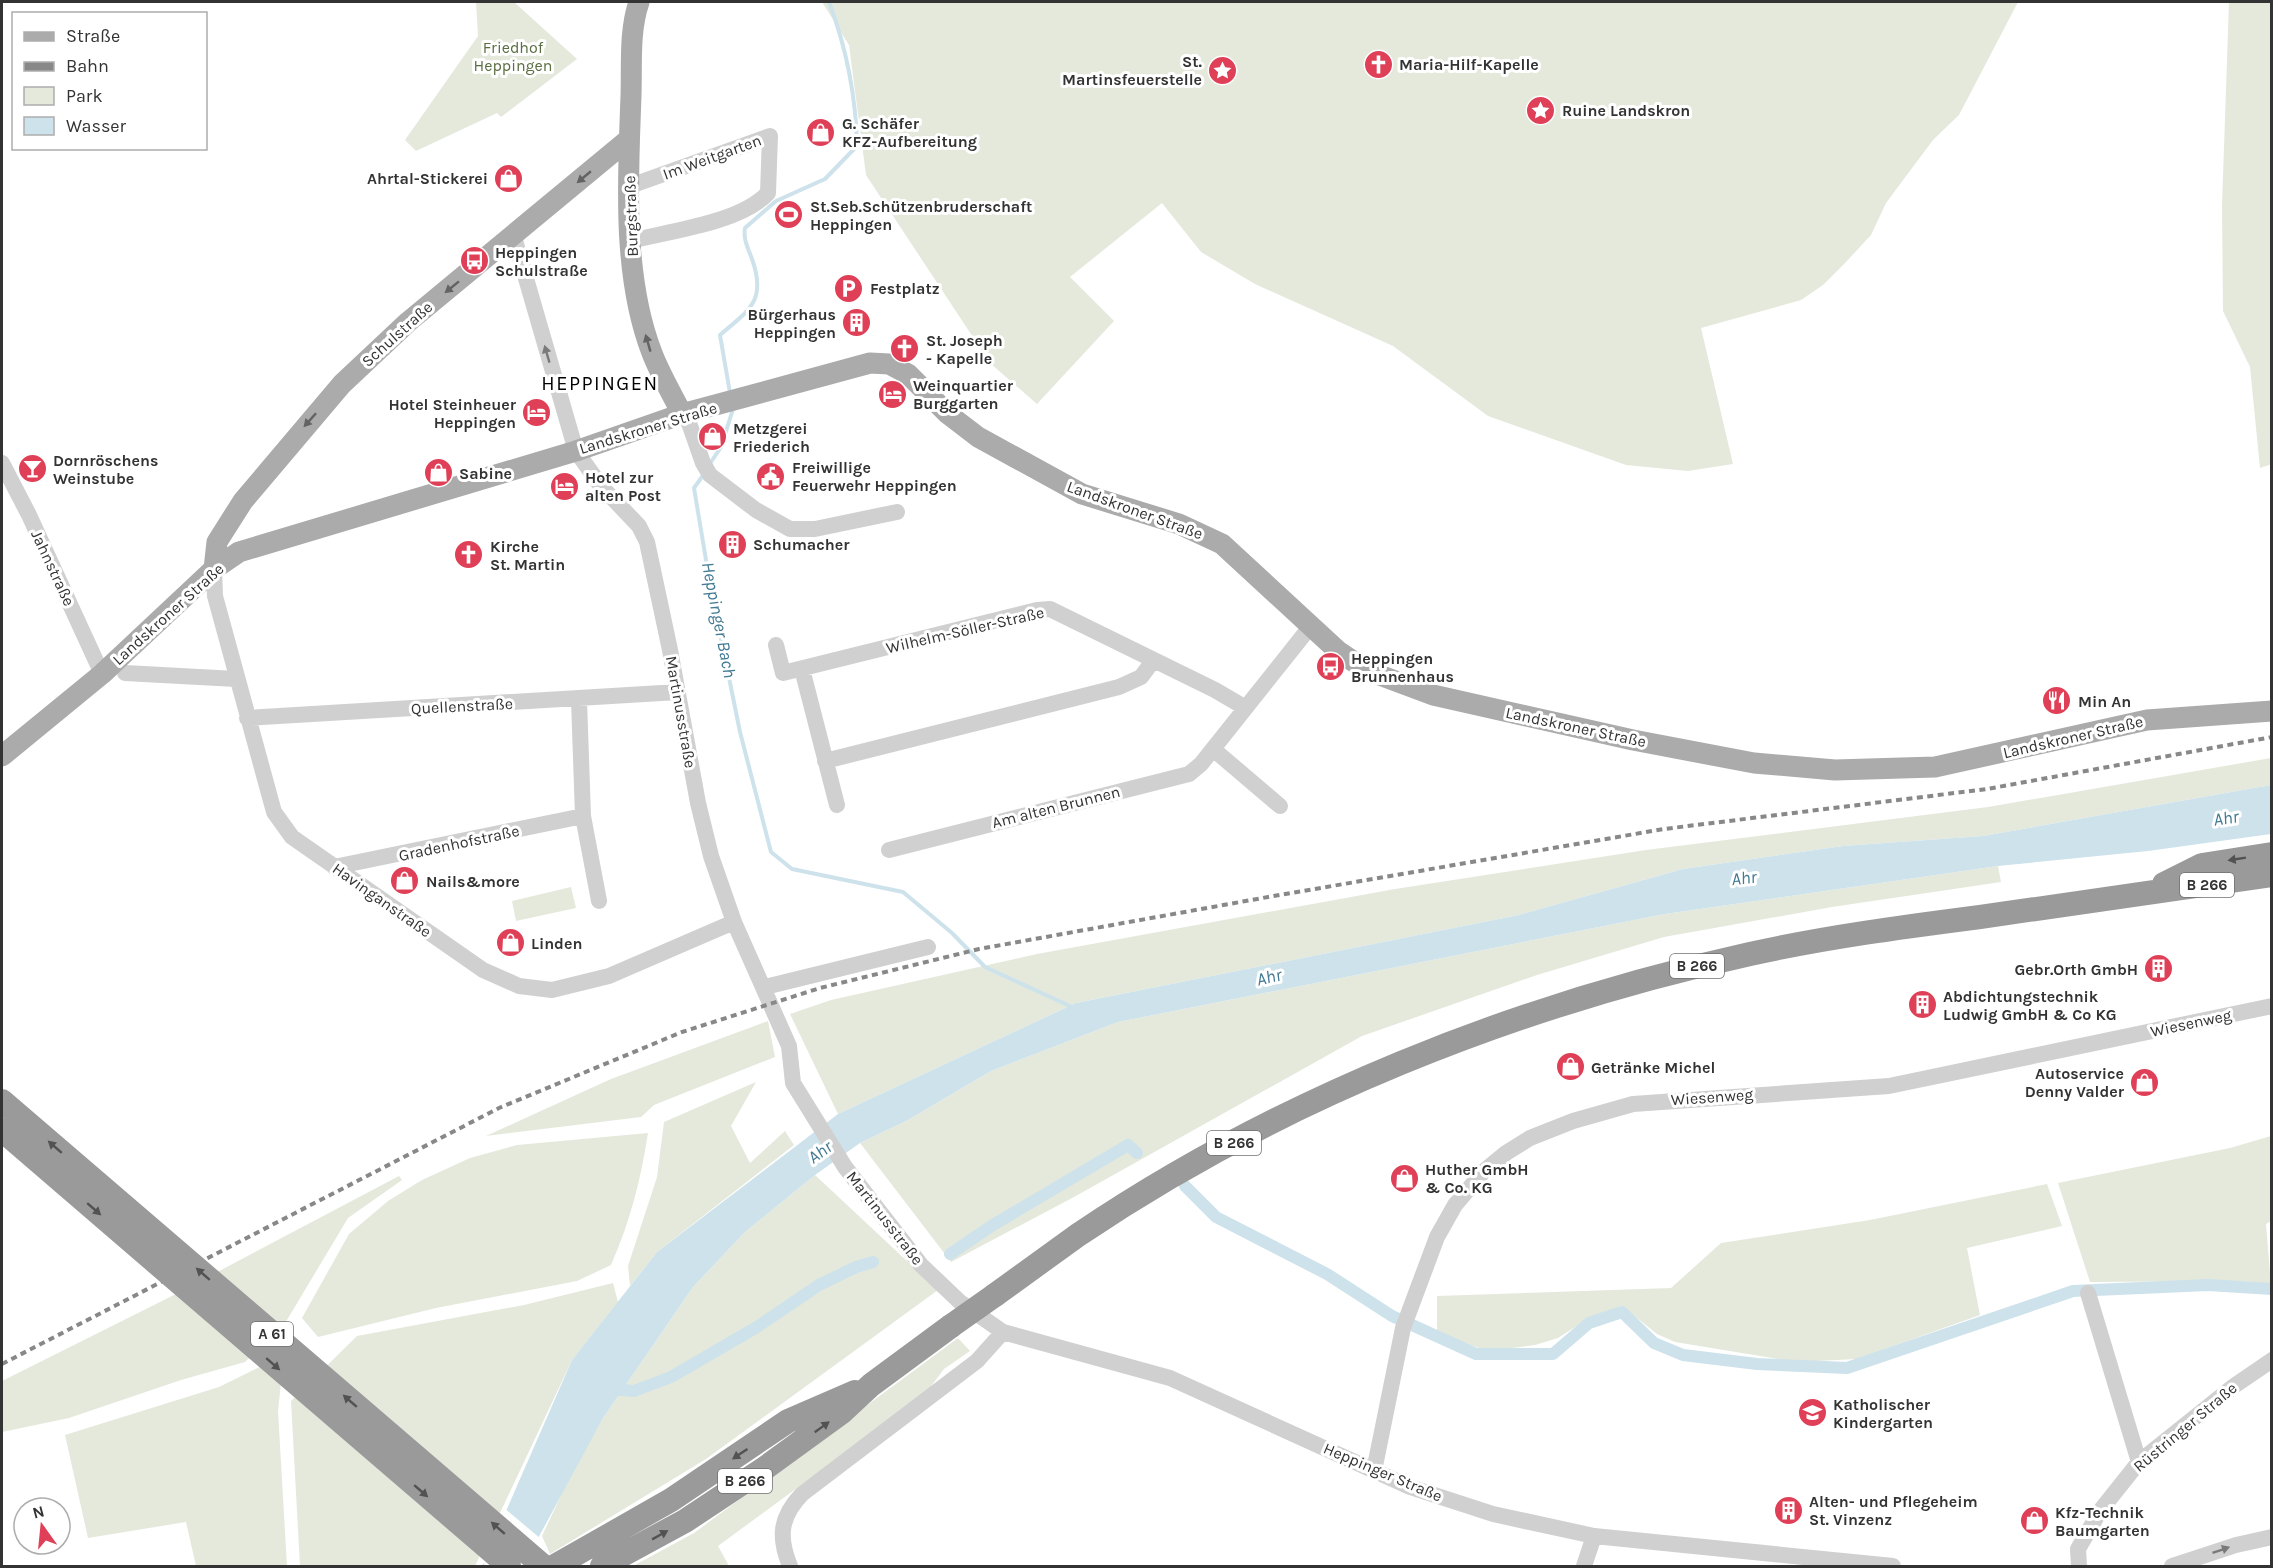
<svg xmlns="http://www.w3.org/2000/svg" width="2273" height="1568" font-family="Karla,sans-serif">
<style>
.green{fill:#e4e9dc}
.water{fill:#cde2eb}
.pier{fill:#fff}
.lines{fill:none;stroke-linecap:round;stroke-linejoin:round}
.stream{stroke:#cde2eb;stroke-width:4}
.canal{stroke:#cde2eb;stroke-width:12}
.minor{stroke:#d0d0d0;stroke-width:16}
.major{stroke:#ababab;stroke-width:21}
.highway{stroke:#9a9a9a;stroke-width:24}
.rail{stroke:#888;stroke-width:4;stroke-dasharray:6 4.5;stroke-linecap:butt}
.highway-bridge{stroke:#9a9a9a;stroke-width:24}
.oneway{fill:#636363}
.oneway2{fill:#7a7a7a}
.oneway3{fill:#525252}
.labels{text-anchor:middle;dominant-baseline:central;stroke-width:6;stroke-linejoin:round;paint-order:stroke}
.shield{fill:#fff;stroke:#707070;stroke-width:1.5}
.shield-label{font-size:15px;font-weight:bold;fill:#333}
.park-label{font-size:16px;fill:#596e41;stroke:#fff}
.poi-label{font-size:16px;font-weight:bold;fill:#333;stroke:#fff;text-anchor:start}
.street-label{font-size:16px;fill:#333;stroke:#fff}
.water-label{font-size:18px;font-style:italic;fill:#437a93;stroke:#fff}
.quarter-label{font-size:20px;letter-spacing:1.5px;fill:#000;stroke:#fff}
</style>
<rect width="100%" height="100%" fill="#fff"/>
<path class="green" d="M 476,2 L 514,2 L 577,59 L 501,117 L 497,113 L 416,151 L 405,140 L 478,36 Z
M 822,2 L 2018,2 L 1959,115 L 1933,140 L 1886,203 L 1871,235 L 1846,262 L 1823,285 L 1801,300 L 1701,328 L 1733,464 L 1688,471 L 1626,465 L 1488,416 L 1393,346 L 1255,284 L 1201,252 L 1162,203 L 1070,277 L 1114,321 L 1037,404 L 990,363 L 866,175 L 849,45 Z
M 2229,2 L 2271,2 L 2272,464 L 2260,468 L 2250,367 L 2223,311 L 2222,205 Z
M 2271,758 L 2271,785 L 1983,836 L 1843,846 L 1683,869 L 1519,915 L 1076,1003 L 838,1114 L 790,1014 L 831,1000 L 1037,954 L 1395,889 L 1646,850 L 1988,807 Z
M 1998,866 L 2001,882 L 1832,907 L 1664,937 L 1537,975 L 1362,1036 L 1074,1197 L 951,1262 L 860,1143 L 908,1120 L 991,1071 L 1118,1022 L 1665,914 Z
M 571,887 L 576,908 L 516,921 L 512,901 Z
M 768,1021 L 775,1057 L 654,1105 L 641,1117 L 486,1136 L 611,1079 Z
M 756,1082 L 731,1126 L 750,1163 L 785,1131 L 794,1145 L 657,1252 L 630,1286 L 628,1266 L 657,1177 L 664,1122 Z
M 648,1133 C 641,1179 630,1222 611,1265 L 577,1281 L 436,1308 L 318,1337 L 302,1318 L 349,1234 L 388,1201 L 422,1180 L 470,1158 L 517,1145 Z
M 2271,1136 L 2271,1221 L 2266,1224 L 2271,1285 L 2242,1281 L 2090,1282 L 2058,1183 L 2230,1148 Z
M 815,1175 L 938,1290 L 706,1459 L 550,1554 L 542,1536 L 571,1474 L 603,1418 L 693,1287 L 745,1232 Z
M 399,1176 L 402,1180 L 348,1218 L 287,1320 L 245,1362 L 181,1380 L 69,1418 L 2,1432 L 2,1381 L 170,1297 Z
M 2047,1184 L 2062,1226 L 1967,1248 L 1980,1315 L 1857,1359 L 1796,1362 L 1675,1342 L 1657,1334 L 1622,1306 L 1589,1318 L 1558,1338 L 1535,1345 L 1488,1351 L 1437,1334 L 1437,1296 L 1671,1288 L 1721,1243 L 1870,1220 Z
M 613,1283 L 618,1302 L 572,1360 L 475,1566 L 300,1566 L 291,1401 L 357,1336 L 524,1305 Z
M 958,1338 L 970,1351 L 944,1369 L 926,1393 L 718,1546 L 729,1566 L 633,1566 L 694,1533 Z
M 284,1355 L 278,1411 L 287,1566 L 196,1566 L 186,1522 L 88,1538 L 65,1435 L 219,1387 Z"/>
<path class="water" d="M 2271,785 L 2271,834 L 2148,851 L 1998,866 L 1665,914 L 1118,1022 L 991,1071 L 908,1120 L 860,1143 L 815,1175 L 745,1232 L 693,1287 L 603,1418 L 523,1566 L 482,1566 L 572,1360 L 657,1252 L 838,1114 L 1076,1003 L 1519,915 L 1683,869 L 1843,846 L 1983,836 Z"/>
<path class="pier" d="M 503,1507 L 541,1539 L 526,1566 L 486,1566 L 481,1561 Z"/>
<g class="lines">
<path class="stream" d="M 730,393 L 720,335 C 749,310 767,301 752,259 C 748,248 743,239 745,228 L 776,201 L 825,179 L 857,146 C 856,98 846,47 829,2
M 709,465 L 721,447 L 733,409
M 704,474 L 694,488 L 710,584 L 740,732 L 771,852 L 792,869 L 903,892 L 952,933 L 985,967 L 1072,1007"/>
<path class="canal" d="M 1185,1186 L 1216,1217 L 1327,1274 L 1392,1316 L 1476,1354 L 1553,1354 L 1589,1323 L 1622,1312 L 1654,1343 L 1683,1355 L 1757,1364 L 1847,1368 L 2073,1291 L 2208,1285 L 2272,1289
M 950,1254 L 993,1225 L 1128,1145 L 1137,1153
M 608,1389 L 634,1391 L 671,1377 L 757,1327 L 819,1285 L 856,1267 L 873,1262"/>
<path class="minor" d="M 514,237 L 576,451 L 601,486 L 639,526 L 647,542 L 670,650 L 698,803 L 711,856 L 734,922 L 789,1046 L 793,1083 L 845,1167 L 921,1265 L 960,1302 L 1003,1332 L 1170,1378 L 1410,1487 L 1493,1514 L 1594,1536 L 1893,1566
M 630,241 C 670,231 740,223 768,193 L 770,136 L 630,186
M 682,414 L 689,423 L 703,463 L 710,475 L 756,510 L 790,529 L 815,529 L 897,512
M 2,463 L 29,515 L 102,674
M 214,569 L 215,596 L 274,812 L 292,837 L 483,970 L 519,986 L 552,990 L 609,976 L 734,922
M 776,645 L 783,673 L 1037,610 L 1050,609 L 1215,690 L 1244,707
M 802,669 L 837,805
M 125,673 L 236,679
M 579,700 L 583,816 L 599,901
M 247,718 L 678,692
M 1213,749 L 1280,806
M 825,761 L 1119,687 L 1141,677 L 1153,661
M 889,850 L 1189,774 L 1201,764 L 1310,627
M 334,867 L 583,816
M 765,987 L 928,947
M 2088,1293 L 2139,1462
M 1374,1471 L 1403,1328 L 1437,1237 L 1455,1205 L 1483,1172 L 1506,1153 L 1530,1138 L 1573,1121 L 1633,1104 L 1889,1086 L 2272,1006
M 790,1566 C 778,1537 780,1517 802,1494 L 977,1361 L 1003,1332
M 1584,1566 L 1594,1536
M 2079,1566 L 2078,1549 L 2100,1511 L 2139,1462 L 2234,1386 L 2272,1360
M 2172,1566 L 2236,1545 L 2272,1537"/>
<path class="major" d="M 639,2 C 629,31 632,65 631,96 C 628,178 622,276 652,353 C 660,374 672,394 682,414
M 214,569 L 217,542 L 243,501 L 342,384 L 408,322 L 629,139
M 2,756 L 102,674 L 214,569 L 239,552 L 576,451 L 682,414 L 870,363 L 889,364 L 908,374 L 948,414 L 978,437 L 1082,494 L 1179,524 L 1222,544 L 1338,651 L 1366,670 L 1433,695 L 1633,740 L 1754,763 L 1835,770 L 1935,767 L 2147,720 L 2272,711"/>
<path class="highway" d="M 2164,884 L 2202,865 L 2272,854
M 995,1295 C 1023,1275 1050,1255 1078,1235 C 1279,1099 1514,1006 1750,954 C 1826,937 1903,927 1980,917 C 2077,903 2174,889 2272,875
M 555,1566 L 671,1500 L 788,1421 L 855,1392
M 602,1566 L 685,1521 L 765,1468 L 842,1412 L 871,1385 L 951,1326"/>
<path class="rail" d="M 2,1364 L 499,1108 L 682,1032 L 820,988 L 979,949 L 1268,897 L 1664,829 L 1987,789 L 2272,737"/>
<path class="highway-bridge" d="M 2,1101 L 543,1566
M 2,1130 L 509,1566
M 951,1326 L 995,1295"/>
</g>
<defs><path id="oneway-solid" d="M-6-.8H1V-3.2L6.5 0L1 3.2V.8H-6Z" transform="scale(1.5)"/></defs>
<g class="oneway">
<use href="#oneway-solid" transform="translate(584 177) rotate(140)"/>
<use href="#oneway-solid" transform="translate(452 287) rotate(141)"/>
<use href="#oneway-solid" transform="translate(648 343) rotate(-106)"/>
<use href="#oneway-solid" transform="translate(310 420) rotate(132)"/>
</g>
<g class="oneway2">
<use href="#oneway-solid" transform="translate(547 354) rotate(-106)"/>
<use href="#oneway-solid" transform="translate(2221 1550) rotate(-19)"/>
</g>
<g class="oneway3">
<use href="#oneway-solid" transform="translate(2237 859) rotate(171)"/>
<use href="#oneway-solid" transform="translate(55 1147) rotate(-139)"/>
<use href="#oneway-solid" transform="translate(94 1209) rotate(41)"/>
<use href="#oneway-solid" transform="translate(203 1274) rotate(-139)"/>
<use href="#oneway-solid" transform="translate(273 1364) rotate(41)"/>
<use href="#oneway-solid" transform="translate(350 1401) rotate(-139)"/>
<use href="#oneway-solid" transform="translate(822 1427) rotate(-36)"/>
<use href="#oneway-solid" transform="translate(740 1454) rotate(146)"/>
<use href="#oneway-solid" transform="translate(421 1491) rotate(41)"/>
<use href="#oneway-solid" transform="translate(498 1528) rotate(-139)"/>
<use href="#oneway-solid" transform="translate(660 1535) rotate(-29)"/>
</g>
<defs>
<symbol id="church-disc" viewBox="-11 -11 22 22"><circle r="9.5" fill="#df4057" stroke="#fff"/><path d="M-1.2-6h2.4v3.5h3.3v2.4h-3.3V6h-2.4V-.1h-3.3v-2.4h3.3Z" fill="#fff"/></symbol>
<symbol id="sight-disc" viewBox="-11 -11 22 22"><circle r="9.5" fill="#df4057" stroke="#fff"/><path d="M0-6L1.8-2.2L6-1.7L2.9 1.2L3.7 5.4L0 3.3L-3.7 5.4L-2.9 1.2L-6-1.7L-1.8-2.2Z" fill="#fff"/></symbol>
<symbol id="shop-disc" viewBox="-11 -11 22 22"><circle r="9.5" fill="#df4057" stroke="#fff"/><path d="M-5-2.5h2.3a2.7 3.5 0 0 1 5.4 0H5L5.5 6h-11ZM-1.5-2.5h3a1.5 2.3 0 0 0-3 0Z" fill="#fff"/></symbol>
<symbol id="stadium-disc" viewBox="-11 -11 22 22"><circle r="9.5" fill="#df4057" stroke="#fff"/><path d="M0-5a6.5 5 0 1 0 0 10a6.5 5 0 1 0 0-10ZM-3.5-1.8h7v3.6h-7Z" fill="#fff"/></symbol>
<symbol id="bus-disc" viewBox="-11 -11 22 22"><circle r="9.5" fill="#df4057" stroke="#fff"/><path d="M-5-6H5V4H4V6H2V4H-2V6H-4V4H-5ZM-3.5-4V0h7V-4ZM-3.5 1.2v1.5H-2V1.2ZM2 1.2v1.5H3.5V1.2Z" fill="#fff"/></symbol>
<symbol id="parking-disc" viewBox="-11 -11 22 22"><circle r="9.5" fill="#df4057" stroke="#fff"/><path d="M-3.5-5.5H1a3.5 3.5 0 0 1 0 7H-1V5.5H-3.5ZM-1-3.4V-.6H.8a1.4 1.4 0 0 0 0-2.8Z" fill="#fff"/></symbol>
<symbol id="building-disc" viewBox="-11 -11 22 22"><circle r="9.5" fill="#df4057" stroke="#fff"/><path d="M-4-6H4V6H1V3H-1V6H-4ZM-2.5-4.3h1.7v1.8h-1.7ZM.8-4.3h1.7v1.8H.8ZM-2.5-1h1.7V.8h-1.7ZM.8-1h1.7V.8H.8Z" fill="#fff"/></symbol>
<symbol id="hotel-disc" viewBox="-11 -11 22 22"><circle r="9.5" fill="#df4057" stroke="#fff"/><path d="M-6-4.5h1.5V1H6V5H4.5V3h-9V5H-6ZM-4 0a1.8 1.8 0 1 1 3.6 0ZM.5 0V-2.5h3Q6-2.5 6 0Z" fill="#fff"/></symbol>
<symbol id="bar-disc" viewBox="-11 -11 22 22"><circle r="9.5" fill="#df4057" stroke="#fff"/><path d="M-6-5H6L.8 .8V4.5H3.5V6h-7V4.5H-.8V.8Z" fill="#fff"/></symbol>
<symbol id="civic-disc" viewBox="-11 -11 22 22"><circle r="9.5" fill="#df4057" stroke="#fff"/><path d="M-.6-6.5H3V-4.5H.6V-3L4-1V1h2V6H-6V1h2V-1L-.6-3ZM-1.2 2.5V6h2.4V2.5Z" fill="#fff"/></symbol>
<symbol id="restaurant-disc" viewBox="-11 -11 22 22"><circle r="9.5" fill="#df4057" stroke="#fff"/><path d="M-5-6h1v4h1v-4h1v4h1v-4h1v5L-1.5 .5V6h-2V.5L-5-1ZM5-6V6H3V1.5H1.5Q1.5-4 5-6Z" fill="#fff"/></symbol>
<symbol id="school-disc" viewBox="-11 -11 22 22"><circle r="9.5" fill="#df4057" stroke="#fff"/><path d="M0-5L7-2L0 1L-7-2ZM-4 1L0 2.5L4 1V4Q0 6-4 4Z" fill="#fff"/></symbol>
</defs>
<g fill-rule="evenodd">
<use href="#church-disc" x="1362" y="48" width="33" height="33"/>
<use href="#sight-disc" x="1206" y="54" width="33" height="33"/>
<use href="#sight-disc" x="1524" y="94" width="33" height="33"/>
<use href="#shop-disc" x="804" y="116" width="33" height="33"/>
<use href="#shop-disc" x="492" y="162" width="33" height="33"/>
<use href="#stadium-disc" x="772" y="198" width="33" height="33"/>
<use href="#bus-disc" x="458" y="244" width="33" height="33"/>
<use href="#parking-disc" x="832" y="272" width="33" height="33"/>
<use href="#building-disc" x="840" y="306" width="33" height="33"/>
<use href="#church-disc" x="888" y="332" width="33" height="33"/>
<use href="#hotel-disc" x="876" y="378" width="33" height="33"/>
<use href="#hotel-disc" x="520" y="396" width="33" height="33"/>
<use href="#shop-disc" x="696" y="420" width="33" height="33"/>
<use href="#bar-disc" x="16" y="452" width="33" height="33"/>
<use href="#shop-disc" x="422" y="456" width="33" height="33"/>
<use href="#civic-disc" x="754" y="460" width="33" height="33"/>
<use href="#hotel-disc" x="548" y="470" width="33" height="33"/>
<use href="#building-disc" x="716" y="528" width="33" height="33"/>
<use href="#church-disc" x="452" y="538" width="33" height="33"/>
<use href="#bus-disc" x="1314" y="650" width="33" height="33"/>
<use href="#restaurant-disc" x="2040" y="684" width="33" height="33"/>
<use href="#shop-disc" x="388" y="864" width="33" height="33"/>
<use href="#shop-disc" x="494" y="926" width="33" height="33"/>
<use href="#building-disc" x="2142" y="952" width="33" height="33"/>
<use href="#building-disc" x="1906" y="988" width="33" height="33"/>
<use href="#shop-disc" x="1554" y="1050" width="33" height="33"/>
<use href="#shop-disc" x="2128" y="1066" width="33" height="33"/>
<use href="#shop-disc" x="1388" y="1162" width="33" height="33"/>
<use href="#school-disc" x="1796" y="1396" width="33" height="33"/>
<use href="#building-disc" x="1772" y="1494" width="33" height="33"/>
<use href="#shop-disc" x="2018" y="1504" width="33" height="33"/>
</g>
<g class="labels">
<g class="shield">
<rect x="2180" y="873" width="54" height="24" rx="4.5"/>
<rect x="1670" y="954" width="54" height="24" rx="4.5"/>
<rect x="1207" y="1131" width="54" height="24" rx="4.5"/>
<rect x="251" y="1322" width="42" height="24" rx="4.5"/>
<rect x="718" y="1469" width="54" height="24" rx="4.5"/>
</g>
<g class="shield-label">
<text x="2207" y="885">B 266</text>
<text x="1697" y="966">B 266</text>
<text x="1234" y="1143">B 266</text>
<text x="272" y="1334">A 61</text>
<text x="745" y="1481">B 266</text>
</g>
<g class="park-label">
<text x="513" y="47">Friedhof<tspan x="513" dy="18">Heppingen</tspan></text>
</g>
<g class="poi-label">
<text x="1202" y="61" text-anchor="end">St.<tspan x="1202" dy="18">Martinsfeuerstelle</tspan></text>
<text x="1399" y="64">Maria-Hilf-Kapelle</text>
<text x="1562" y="110">Ruine Landskron</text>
<text x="842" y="123">G. Schäfer<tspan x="842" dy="18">KFZ-Aufbereitung</tspan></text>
<text x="488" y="178" text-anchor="end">Ahrtal-Stickerei</text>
<text x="810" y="206">St.Seb.Schützenbruderschaft<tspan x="810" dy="18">Heppingen</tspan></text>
<text x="495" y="252">Heppingen<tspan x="495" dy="18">Schulstraße</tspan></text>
<text x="870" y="288">Festplatz</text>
<text x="836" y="314" text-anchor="end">Bürgerhaus<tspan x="836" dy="18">Heppingen</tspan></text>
<text x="926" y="340">St. Joseph<tspan x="926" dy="18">- Kapelle</tspan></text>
<text x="913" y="385">Weinquartier<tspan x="913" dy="18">Burggarten</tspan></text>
<text x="516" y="404" text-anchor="end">Hotel Steinheuer<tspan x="516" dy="18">Heppingen</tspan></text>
<text x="733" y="428">Metzgerei<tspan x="733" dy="18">Friederich</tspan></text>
<text x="53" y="460">Dornröschens<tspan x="53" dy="18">Weinstube</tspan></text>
<text x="792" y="467">Freiwillige<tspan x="792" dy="18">Feuerwehr Heppingen</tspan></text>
<text x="459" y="473">Sabine</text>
<text x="585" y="477">Hotel zur<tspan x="585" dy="18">alten Post</tspan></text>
<text x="753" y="544">Schumacher</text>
<text x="490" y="546">Kirche<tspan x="490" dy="18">St. Martin</tspan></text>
<text x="1351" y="658">Heppingen<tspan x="1351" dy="18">Brunnenhaus</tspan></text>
<text x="2078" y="701">Min An</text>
<text x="426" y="881">Nails&amp;more</text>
<text x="531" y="943">Linden</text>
<text x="2138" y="969" text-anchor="end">Gebr.Orth GmbH</text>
<text x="1943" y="996">Abdichtungstechnik<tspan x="1943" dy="18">Ludwig GmbH &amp; Co KG</tspan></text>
<text x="1591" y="1067">Getränke Michel</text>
<text x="2124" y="1073" text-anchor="end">Autoservice<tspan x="2124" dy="18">Denny Valder</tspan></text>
<text x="1425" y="1169">Huther GmbH<tspan x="1425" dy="18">&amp; Co. KG</tspan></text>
<text x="1833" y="1404">Katholischer<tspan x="1833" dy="18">Kindergarten</tspan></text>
<text x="1809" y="1501">Alten- und Pflegeheim<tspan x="1809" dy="18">St. Vinzenz</tspan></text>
<text x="2055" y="1512">Kfz-Technik<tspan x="2055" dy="18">Baumgarten</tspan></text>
</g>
<g class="street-label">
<text transform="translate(712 157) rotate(-20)">Im Weitgarten</text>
<text transform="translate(631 216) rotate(-92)">Burgstraße</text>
<text transform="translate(397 334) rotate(-42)">Schulstraße</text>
<text transform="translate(648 428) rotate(-17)">Landskroner Straße</text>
<text transform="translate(1135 510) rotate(20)">Landskroner Straße</text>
<text transform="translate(53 568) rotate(65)">Jahnstraße</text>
<text transform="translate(168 614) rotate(-42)">Landskroner Straße</text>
<text transform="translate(965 630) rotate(-13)">Wilhelm-Söller-Straße</text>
<text transform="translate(462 706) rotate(-3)">Quellenstraße</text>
<text transform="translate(681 712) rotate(80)">Martinusstraße</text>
<text transform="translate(1576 727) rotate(12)">Landskroner Straße</text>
<text transform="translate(2073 737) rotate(-13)">Landskroner Straße</text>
<text transform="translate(1056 807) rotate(-14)">Am alten Brunnen</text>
<text transform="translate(459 843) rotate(-12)">Gradenhofstraße</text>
<text transform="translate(382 900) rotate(35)">Havinganstraße</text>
<text transform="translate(2191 1023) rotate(-12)">Wiesenweg</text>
<text transform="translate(1712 1097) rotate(-4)">Wiesenweg</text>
<text transform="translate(885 1218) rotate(52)">Martinusstraße</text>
<text transform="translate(2185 1427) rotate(-40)">Rüstringer Straße</text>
<text transform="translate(1383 1472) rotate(23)">Heppinger Straße</text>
</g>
<g class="water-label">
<text transform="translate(719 620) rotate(79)">Heppinger Bach</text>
<text transform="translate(2226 818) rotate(-8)">Ahr</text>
<text transform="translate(1744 878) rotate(-6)">Ahr</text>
<text transform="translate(1269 977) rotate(-13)">Ahr</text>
<text transform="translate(820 1152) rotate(-36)">Ahr</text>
</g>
<g class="quarter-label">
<text x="600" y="383">HEPPINGEN</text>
</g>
</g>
<rect width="2273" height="1568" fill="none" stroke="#333333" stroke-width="6"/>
<rect x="12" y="12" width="195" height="138" fill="#ffffff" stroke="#adadad" stroke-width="1.5"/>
<rect x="24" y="32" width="30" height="9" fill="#ababab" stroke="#adadad" stroke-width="1.5"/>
<text x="66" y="42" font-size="18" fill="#333333">Straße</text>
<rect x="24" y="62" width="30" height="9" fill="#888888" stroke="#adadad" stroke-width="1.5"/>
<text x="66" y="72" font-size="18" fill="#333333">Bahn</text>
<rect x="24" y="87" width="30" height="18" fill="#e4e9dc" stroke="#adadad" stroke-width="1.5"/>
<text x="66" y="102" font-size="18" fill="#333333">Park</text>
<rect x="24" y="117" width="30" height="18" fill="#cde2eb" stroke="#adadad" stroke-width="1.5"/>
<text x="66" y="132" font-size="18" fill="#333333">Wasser</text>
<g transform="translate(42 1526) rotate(345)"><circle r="28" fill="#ffffff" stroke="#adadad" stroke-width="1.5"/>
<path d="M0-4.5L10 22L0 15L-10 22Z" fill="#df4057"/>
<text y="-9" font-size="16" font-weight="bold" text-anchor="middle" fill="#333333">N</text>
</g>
</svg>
